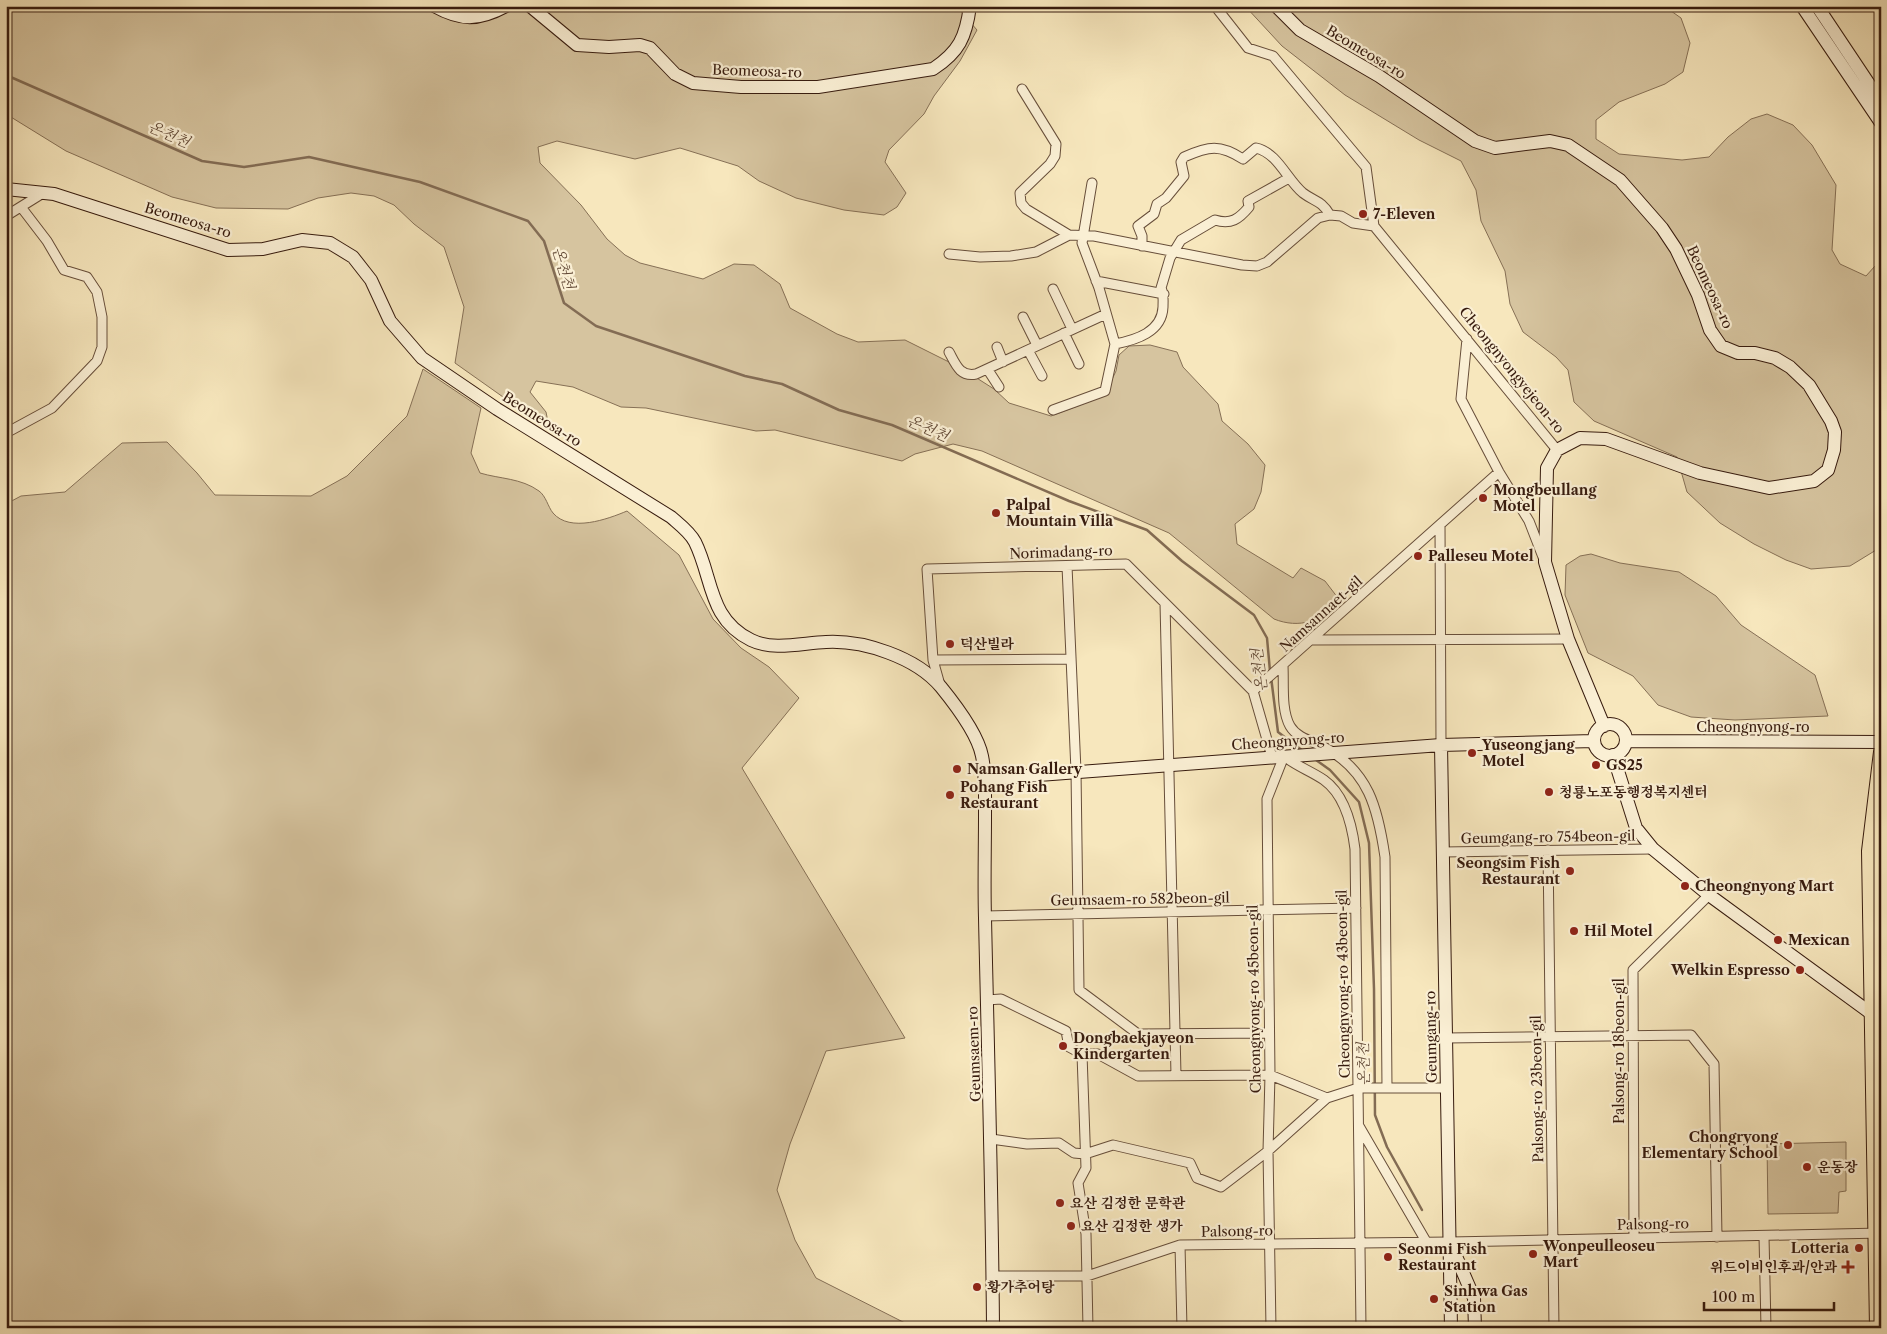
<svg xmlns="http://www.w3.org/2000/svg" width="1887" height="1334" font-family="'Libre Caslon Text','Noto Serif KR',serif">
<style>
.green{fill:#d6c49f;stroke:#867056}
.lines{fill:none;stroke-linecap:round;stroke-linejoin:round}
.stream{stroke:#836c54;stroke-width:2.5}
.street-casing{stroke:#674e3a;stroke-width:11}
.secondary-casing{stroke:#371b0e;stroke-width:14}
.primary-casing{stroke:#371b0e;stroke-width:16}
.street{stroke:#faefd4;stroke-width:9}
.secondary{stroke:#faefd4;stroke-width:12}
.primary{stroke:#f7e7bd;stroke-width:14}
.poi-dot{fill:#8f2418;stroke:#faefd4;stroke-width:2}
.labels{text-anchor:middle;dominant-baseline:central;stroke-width:4.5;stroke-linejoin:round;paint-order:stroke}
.street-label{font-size:14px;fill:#371b0e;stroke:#faefd4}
.poi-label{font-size:14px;font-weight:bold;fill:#371b0e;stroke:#faefd4;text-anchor:start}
.water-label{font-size:15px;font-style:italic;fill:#634a37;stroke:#faefd4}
</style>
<rect width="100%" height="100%" fill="#f7e7bd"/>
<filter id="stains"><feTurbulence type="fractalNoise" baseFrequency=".004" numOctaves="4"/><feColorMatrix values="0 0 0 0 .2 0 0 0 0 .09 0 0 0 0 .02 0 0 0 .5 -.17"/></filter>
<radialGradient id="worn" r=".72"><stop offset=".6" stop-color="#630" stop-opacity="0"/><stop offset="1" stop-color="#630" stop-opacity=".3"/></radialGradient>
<path class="green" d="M 6,6 L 956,6 L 977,30 L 960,61 L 934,96 L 924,114 L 889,150 L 885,162 L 906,193 L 897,207 L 884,215 L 844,210 L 796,198 L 759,181 L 738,166 L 680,148 L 635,159 L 557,141 L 538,147 L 540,163 L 581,205 L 607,239 L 625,255 L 640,263 L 703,279 L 734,264 L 754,265 L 780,284 L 790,308 L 837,334 L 858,342 L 905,340 L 961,368 L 994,389 L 1009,403 L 1051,416 L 1104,396 L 1116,371 L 1119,355 L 1129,346 L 1150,345 L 1177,352 L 1183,367 L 1218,404 L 1222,421 L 1248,444 L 1265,465 L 1261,492 L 1254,509 L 1235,524 L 1237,544 L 1293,578 L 1301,568 L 1325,581 L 1338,598 C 1324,622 1299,629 1274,619 L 1169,533 L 982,451 L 953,444 L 915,454 L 902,461 L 775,430 L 756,431 L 646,408 L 621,407 L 573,387 L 536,381 L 530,392 L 546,412 L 548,422 L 544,426 L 455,363 L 464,307 L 444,247 L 414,224 L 394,205 L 374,196 L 351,193 L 318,198 L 288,209 L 216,208 L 172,197 L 66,151 L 6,114 Z
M 1245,6 L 1664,6 L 1681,18 L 1690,43 L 1683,72 L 1665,84 L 1619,102 L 1596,120 L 1596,139 L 1619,154 L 1682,160 L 1709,157 L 1728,137 L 1751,119 L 1767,114 L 1793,125 L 1812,145 L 1836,185 L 1832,250 L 1840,264 L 1866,276 L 1875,266 L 1881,266 L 1881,547 L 1850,566 L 1811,569 L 1786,560 L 1754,544 L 1720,523 L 1687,492 L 1677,457 L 1594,421 L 1574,402 L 1568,370 L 1556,357 L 1523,332 L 1510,304 L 1505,271 L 1481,221 L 1476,190 L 1461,161 L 1419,140 L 1345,95 L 1282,46 Z
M 423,369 L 481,408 L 471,453 L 480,473 C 500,479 521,478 539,491 C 546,496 548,507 553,513 C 570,533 608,519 627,511 L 679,555 L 713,619 L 741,648 L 769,667 L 799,698 L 742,768 L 905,1038 L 826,1051 L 790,1144 L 777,1190 L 795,1240 L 816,1278 L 907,1324 L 908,1328 L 6,1328 L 6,504 L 21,496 L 65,492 L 122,443 L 167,442 L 197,473 L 215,495 L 311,496 L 347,476 L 407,416 Z
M 1591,554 L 1620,563 L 1679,572 L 1716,596 L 1741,625 L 1815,675 L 1828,716 L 1735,720 L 1691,717 L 1658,705 L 1633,676 L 1588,653 L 1565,595 L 1566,565 L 1580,556 Z
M 1846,1142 L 1846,1191 L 1839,1192 L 1838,1213 L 1768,1214 L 1767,1144 Z"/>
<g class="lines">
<path class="stream" d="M 6,75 L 202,161 L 244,167 L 309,157 L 420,182 L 528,221 L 544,241 L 564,303 L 596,326 L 745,376 L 782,384 L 839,410 L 892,425 L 1069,501 L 1147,530 L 1182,561 L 1254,615 L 1267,638 L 1270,671
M 1271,677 L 1278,732 L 1303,751
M 1316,760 L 1330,770 L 1359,802 L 1369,843 L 1374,989 L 1375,1115 L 1387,1147 L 1422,1210"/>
<defs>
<path id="street" d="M 1215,6 L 1248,48 L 1273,56 L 1366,167 L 1374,226 L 1557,450
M 1022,89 L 1056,144 L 1055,156 L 1050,164 L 1020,193 L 1021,203 L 1026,209 L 1069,235
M 6,216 L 43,193
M 1142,246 L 1142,236 L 1138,226 L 1154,214 L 1157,204 L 1166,198 L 1184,176 L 1181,162 L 1184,157 C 1209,146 1220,144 1243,159 L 1256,148 C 1278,153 1287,180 1303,193 C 1315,202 1321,200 1330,215
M 949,254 L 980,257 L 1011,256 L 1036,252 L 1069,235 L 1094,236 L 1242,265 L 1257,266 L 1267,262 L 1318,218 L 1330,215 L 1341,216 L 1353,223 L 1374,226
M 1096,281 L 1164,294
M 1053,289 L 1072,329
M 1023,317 L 1037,345
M 1064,333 L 1079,364
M 1467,339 L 1461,399 L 1499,472 L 1529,521 L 1543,557
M 1115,344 C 1136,340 1162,332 1163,307 C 1163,300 1164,294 1161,288 L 1170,258 L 1181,240 L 1215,220 C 1231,225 1239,219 1249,207 L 1248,201 L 1289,178
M 997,347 L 1003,362
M 1028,350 L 1042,376
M 949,352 C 956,365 960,377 976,374 L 1106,314
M 988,370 L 999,387
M 1053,410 L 1105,391 L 1115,344 L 1099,288 L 1082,243 L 1092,183
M 6,433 L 52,408 L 97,361 L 102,347 L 102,317 L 97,292 L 87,277 L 64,270 L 47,241 L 21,207
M 1440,525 L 1441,745
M 1067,566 L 1076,771 L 1079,990 L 1138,1034 L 1269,1033
M 1165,603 L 1176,1075
M 1312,640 L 1568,639
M 933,660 L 1071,659
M 1283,666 C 1284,684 1281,710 1290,726 C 1297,738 1312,741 1322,746 C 1369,770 1378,809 1385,857 L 1387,1087
M 940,685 L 933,660 L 927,569 L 1126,564 L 1253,691 L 1272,757
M 1253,691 L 1499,472
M 1548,850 L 1554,1328
M 1443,852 L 1653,849
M 985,916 L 1356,908
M 987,1000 L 1001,999 L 1066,1031 L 1069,1047 L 1082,1054 L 1098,1054 L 1138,1076 L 1270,1075 L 1327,1098 L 1358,1088 L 1447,1088
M 1446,1038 L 1691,1035 L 1714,1064 L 1717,1237
M 1082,1054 L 1086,1168 L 1078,1183 L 1086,1234 L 1088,1328
M 1359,1126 L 1427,1243
M 991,1139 L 1027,1144 L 1059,1143 L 1074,1153 L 1085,1154 L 1113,1145 L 1190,1163 L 1197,1178 L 1221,1187 L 1268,1151 L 1327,1098
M 1764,1236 L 1766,1328
M 1634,1239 L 1633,970 L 1709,895
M 1180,1245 L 1182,1328
M 993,1276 L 1087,1276 L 1180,1245 L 1450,1242 L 1881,1233
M 1271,1328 L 1268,1151 L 1270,1075 L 1267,799 L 1284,756 C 1296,766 1311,771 1324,780 C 1345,795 1352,825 1355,849 L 1361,1328"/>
<path id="secondary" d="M 434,6 C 461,21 478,21 506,6
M 530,6 L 577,45 L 609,47 L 640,45 L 650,48 L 675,74 L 693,83 L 741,87 L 818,87 L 933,69 C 959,52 966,37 970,6
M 1276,6 L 1300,30 L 1379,76 L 1475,141 L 1495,148 L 1550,141 L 1568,145 L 1620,180 L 1662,228 L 1676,249 L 1698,295 L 1710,330 L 1721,346 L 1738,353 L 1755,353 L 1775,358 L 1790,367 L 1809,385 L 1831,421 L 1835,432 L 1834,450 L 1828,470 L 1814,481 L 1769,488 L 1700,473 L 1606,439 L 1580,438 L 1557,450 L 1547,468 L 1545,562 L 1568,639 L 1604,726
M 1802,6 L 1881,123
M 1817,6 L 1881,102
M 6,189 L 54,194 L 228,250 L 263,249 L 302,240 L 330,243 L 353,257 L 371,280 L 390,321 L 422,358 L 497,409 L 671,517 C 679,524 690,532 695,542 C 713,578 708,619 751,640 C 773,651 802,643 826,642 C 863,640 916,657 941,687 C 954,703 978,735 982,756 C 986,775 985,796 985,816 C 985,850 984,884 985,918 C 988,1054 992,1191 993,1328
M1594 740a16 16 0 1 1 32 0a16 16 0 1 1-32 0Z
M 1626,741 L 1881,742
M 1441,745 L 1451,1328
M 1613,755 L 1636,828 L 1653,849 L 1709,895 L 1872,1014
M 985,779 L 1441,745 L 1594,741
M 1452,1247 L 1474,1298 L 1475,1328"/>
<path id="primary" d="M 1881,850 L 1881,871
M 1877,1328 L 1869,851 L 1881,752"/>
</defs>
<use href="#street" class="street-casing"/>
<use href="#secondary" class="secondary-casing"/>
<use href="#primary" class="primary-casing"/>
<use href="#street" class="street"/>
<use href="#secondary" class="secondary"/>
<use href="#primary" class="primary"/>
</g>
<g class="poi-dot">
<circle cx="1363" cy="214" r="5"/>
<circle cx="1483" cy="498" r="5"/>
<circle cx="996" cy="513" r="5"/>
<circle cx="1418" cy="556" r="5"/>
<circle cx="950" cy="644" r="5"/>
<circle cx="1472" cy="753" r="5"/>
<circle cx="1596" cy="765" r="5"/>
<circle cx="957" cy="769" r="5"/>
<circle cx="1549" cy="792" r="5"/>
<circle cx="950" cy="795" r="5"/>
<circle cx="1570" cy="871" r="5"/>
<circle cx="1685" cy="886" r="5"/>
<circle cx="1574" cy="931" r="5"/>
<circle cx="1778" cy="940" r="5"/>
<circle cx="1800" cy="970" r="5"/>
<circle cx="1063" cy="1046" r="5"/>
<circle cx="1788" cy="1145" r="5"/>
<circle cx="1807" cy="1167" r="5"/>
<circle cx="1060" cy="1203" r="5"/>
<circle cx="1071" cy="1226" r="5"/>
<circle cx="1859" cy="1248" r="5"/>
<circle cx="1533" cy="1254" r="5"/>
<circle cx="1388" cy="1257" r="5"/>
<path d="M1845.5 1259.5h5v5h5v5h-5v5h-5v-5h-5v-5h5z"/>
<circle cx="977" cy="1287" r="5"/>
<circle cx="1434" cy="1299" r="5"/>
</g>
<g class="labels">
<g class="street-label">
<text transform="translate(1366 52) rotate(31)">Beomeosa-ro</text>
<text transform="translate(757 71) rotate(2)">Beomeosa-ro</text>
<text transform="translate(188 220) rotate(17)">Beomeosa-ro</text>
<text transform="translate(1710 287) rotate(65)">Beomeosa-ro</text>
<text transform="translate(1512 370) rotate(51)">Cheongnyongyejeon-ro</text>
<text transform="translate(542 419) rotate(32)">Beomeosa-ro</text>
<text transform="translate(1061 552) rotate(-2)">Norimadang-ro</text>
<text transform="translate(1321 614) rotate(-42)">Namsannaet-gil</text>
<text x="1753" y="727">Cheongnyong-ro</text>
<text transform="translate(1288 741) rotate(-4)">Cheongnyong-ro</text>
<text transform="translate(1548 837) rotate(-1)">Geumgang-ro 754beon-gil</text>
<text transform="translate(1140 899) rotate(-1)">Geumsaem-ro 582beon-gil</text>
<text transform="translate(1343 984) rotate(-91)">Cheongnyong-ro 43beon-gil</text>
<text transform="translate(1254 999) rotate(-91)">Cheongnyong-ro 45beon-gil</text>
<text transform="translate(1431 1037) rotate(-91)">Geumgang-ro</text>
<text transform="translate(1619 1051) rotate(-90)">Palsong-ro 18beon-gil</text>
<text transform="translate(974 1054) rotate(-92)">Geumsaem-ro</text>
<text transform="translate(1537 1089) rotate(-91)">Palsong-ro 23beon-gil</text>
<text transform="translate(1653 1224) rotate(-1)">Palsong-ro</text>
<text transform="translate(1237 1231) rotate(-1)">Palsong-ro</text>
</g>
<g class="poi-label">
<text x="1373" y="214">7-Eleven</text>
<text x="1493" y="490">Mongbeullang<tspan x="1493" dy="16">Motel</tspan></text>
<text x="1006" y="505">Palpal<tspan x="1006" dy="16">Mountain Villa</tspan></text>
<text x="1428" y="556">Palleseu Motel</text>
<text x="960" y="644">덕산빌라</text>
<text x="1482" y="745">Yuseongjang<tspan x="1482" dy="16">Motel</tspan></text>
<text x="1606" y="765">GS25</text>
<text x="967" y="769">Namsan Gallery</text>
<text x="960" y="787">Pohang Fish<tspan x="960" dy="16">Restaurant</tspan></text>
<text x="1559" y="792">청룡노포동행정복지센터</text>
<text x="1560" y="863" text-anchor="end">Seongsim Fish<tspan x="1560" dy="16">Restaurant</tspan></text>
<text x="1695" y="886">Cheongnyong Mart</text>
<text x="1584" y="931">Hil Motel</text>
<text x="1788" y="940">Mexican</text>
<text x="1790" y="970" text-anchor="end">Welkin Espresso</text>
<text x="1073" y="1038">Dongbaekjayeon<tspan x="1073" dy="16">Kindergarten</tspan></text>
<text x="1778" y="1137" text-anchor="end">Chongryong<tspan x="1778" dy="16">Elementary School</tspan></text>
<text x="1817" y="1167">운동장</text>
<text x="1070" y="1203">요산 김정한 문학관</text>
<text x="1081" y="1226">요산 김정한 생가</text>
<text x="1543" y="1246">Wonpeulleoseu<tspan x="1543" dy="16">Mart</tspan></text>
<text x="1849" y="1248" text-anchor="end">Lotteria</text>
<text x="1398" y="1249">Seonmi Fish<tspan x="1398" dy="16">Restaurant</tspan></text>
<text x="1837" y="1267" text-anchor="end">위드이비인후과/안과</text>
<text x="987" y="1287">황가추어탕</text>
<text x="1444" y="1291">Sinhwa Gas<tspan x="1444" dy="16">Station</tspan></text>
</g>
<g class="water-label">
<text transform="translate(169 134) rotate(24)">온천천</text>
<text transform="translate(564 268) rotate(73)">온천천</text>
<text transform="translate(928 428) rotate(23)">온천천</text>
<text transform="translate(1259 670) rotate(-97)">온천천</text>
<text transform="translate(1363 1064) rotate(-91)">온천천</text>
</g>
</g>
<rect width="1887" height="1334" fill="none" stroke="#f7e7bd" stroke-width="25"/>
<rect x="8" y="8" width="1872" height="1319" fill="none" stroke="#371b0e" stroke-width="2.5"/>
<rect x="12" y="12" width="1862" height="1309" fill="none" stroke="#371b0e"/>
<path d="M1704 1302v8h130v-8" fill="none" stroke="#371b0e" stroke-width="2.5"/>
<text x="1712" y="1302" font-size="15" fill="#371b0e" stroke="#faefd4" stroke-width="4" paint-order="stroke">100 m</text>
<rect width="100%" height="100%" filter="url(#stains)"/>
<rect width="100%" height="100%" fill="url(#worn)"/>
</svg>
